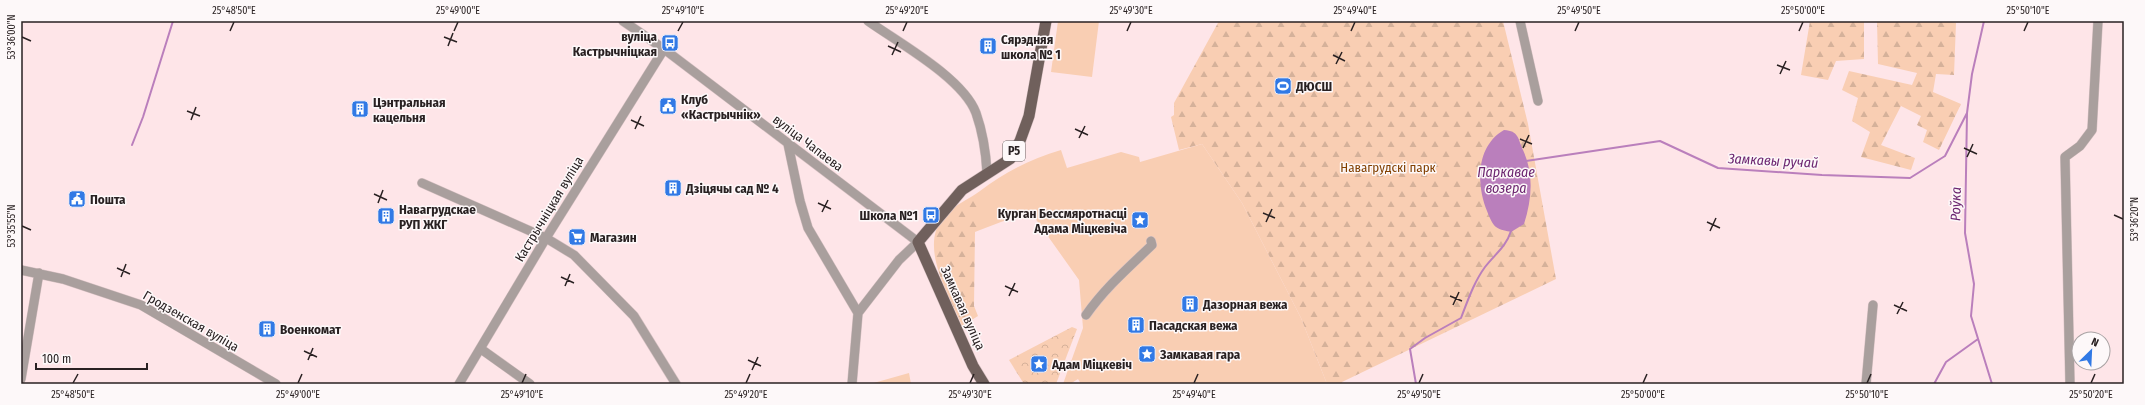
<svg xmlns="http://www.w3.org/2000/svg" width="2145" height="405" font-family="'Fira Sans Condensed',sans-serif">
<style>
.grass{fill:#f9ceb3}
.forest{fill:url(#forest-firs)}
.park{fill:url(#park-crowns)}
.water{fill:#ba7fbc}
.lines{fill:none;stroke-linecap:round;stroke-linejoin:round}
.stream{stroke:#ba7fbc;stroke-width:2}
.minor-casing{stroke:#d8c2c4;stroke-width:10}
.major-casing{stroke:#d8c2c4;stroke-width:12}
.minor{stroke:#a99f9d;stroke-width:9}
.major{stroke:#70605c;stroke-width:11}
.ticks{fill:none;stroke:#292122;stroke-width:1.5}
.labels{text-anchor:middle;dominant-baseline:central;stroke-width:3;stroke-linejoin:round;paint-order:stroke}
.shield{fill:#fdf8f9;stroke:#696262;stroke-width:1}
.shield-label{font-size:12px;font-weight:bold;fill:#292122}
.poi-label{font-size:13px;font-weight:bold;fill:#292122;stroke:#fdf8f9;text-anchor:start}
.street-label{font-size:13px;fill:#292122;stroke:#fdf8f9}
.park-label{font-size:13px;fill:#824000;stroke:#fdf8f9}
.water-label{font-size:14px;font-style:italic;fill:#6c2570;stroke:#fdf8f9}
.neatline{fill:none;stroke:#292122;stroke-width:1.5}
.ticks-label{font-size:10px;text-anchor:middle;fill:#292122}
</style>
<defs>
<pattern id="forest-firs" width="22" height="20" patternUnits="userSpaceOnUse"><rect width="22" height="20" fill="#f9ceb3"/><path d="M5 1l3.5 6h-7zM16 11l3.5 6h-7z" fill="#d5b19a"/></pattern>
<pattern id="park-crowns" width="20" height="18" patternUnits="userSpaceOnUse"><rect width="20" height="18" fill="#f9ceb3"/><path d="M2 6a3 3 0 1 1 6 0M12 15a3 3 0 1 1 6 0" fill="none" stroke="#d5b19a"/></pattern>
</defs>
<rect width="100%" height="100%" fill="#fee5e8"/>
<path class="grass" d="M 1058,21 L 1099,21 L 1092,77 L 1051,72 Z
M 1202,144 L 1242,203 L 1301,318 L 1327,384 L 1081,384 L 1078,379 L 1070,384 L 1063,384 L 1083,328 L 1079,280 L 1030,211 L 980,230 L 980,191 C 1005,172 1031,159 1061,150 L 1067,168 L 1121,152 L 1139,157 L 1140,162 Z
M 909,373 L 911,384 L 870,384 Z"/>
<path class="forest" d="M 1219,21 L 1503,21 L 1528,124 L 1556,279 L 1342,382 L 1342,384 L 1327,384 L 1301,318 L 1242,203 L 1202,144 L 1179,150 L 1171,117 L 1174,115 L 1174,103 Z
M 1810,21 L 1864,21 L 1864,59 L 1836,61 L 1828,80 L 1801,75 Z
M 1877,21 L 1947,21 L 1956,23 L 1954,75 L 1936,74 L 1933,92 L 1961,104 L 1939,150 L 1923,142 L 1927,130 L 1917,125 L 1921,116 L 1901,106 L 1881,145 L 1915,158 L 1911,170 L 1861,157 L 1870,132 L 1852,121 L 1858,98 L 1842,90 L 1849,71 L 1912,85 L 1917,73 L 1878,64 Z
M 980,191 L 980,230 L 975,232 L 974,306 L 978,316 L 962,326 C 949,294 918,247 944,216 C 953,206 969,199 980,191 Z"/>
<path class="park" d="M 1072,327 L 1077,329 L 1056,384 L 1024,384 L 1009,360 Z"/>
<path class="water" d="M 1504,130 C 1519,131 1518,139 1523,150 C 1534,174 1532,199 1524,224 L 1511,232 C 1507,231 1500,230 1496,227 C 1492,224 1489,216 1487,211 C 1476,184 1476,146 1504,130 Z"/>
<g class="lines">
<path class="stream" d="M 1984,21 L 1972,74 L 1967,113 L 1965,233 L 1974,284 L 1971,316 L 1992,384
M 132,145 L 143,117 L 173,21
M 1526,161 L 1660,141 L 1718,168 L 1822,175 L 1910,178 L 1945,156 L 1967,113
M 1416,384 L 1410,349 L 1425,338 L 1461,318 C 1468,300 1474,282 1485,267 C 1495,254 1506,247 1511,231
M 1934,384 L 1946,362 L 1978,339"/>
<defs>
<path id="minor" d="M 623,21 L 664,49 L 918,242 L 899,260 L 858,313 L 852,384
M 868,21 C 899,43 963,78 976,113 C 983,133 986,152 987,173
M 1520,21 L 1538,101
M 788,144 L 800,201 L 808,228 L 858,313
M 422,183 L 546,238 L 574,255 L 634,316 L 676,384
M 21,270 L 63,279 L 141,305 L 276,384
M 1086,315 C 1105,288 1128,268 1152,245 L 1151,241
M 481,349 L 530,384
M 21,379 L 39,273
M 459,384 L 546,238 L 664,49
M 1866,384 L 1873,305
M 2070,384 L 2065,157 L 2080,146 L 2092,130 L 2098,21"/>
<path id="major" d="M 984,384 L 973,366 L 918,242 L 962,190 L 1010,159 L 1020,141 L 1029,116 L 1046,21"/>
</defs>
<use href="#minor" class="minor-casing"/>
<use href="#major" class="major-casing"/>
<use href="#minor" class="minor"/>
<use href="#major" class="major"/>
</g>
<path class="ticks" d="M 230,31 L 234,22M 454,31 L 458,22M 678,31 L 683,22M 903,31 L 907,22M 1127,31 L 1131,22M 1351,31 L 1355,22M 1575,31 L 1579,22M 1799,31 L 1803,22M 2024,31 L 2028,22M 22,37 L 31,41M 444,37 L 457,42M 448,46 L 453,33M 888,46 L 901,52M 892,55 L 898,42M 1333,55 L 1345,61M 1336,64 L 1342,52M 1777,65 L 1790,70M 1780,74 L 1786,61M 187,111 L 200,116M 191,120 L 196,107M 631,120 L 644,126M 635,129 L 641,116M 1075,129 L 1088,135M 1079,138 L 1085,126M 1520,139 L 1532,144M 1523,148 L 1529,135M 1964,148 L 1977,154M 1967,157 L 1973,144M 374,194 L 387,200M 378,203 L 383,190M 818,203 L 831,209M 822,212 L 828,200M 1263,213 L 1275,218M 2114,215 L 2123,219M 1266,222 L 1272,209M 1707,222 L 1720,228M 22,226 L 31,230M 1710,231 L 1716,218M 117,268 L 130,274M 121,277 L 126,264M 561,277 L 574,283M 565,286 L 570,274M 1005,286 L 1018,292M 1009,296 L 1015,283M 1450,296 L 1462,301M 1453,305 L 1459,292M 1894,305 L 1907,311M 1897,314 L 1903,302M 304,351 L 317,357M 308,360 L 313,348M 748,360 L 761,366M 752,370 L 758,357M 73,383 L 78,374M 298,383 L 302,374M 522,383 L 526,374M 746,383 L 750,374M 970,383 L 974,374M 1194,383 L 1198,374M 1419,383 L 1423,374M 1643,383 L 1647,374M 1867,383 L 1871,374M 2091,383 L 2095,374"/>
<defs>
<symbol id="bus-square" viewBox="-11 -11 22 22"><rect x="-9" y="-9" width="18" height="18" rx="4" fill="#3179e5" stroke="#fdf8f9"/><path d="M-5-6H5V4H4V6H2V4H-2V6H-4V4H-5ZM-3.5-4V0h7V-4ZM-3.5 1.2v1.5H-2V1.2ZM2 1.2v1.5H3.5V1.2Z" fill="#fff"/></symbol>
<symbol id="building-square" viewBox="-11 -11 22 22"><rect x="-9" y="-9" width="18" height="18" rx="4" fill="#3179e5" stroke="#fdf8f9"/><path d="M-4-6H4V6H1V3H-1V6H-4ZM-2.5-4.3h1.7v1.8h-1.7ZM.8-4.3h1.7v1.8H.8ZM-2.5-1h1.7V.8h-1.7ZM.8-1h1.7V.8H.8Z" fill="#fff"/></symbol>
<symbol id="stadium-square" viewBox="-11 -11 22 22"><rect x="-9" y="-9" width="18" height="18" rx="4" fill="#3179e5" stroke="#fdf8f9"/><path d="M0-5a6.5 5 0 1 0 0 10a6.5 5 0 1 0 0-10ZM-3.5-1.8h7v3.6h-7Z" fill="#fff"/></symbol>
<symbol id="civic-square" viewBox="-11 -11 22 22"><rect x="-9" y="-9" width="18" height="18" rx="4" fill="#3179e5" stroke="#fdf8f9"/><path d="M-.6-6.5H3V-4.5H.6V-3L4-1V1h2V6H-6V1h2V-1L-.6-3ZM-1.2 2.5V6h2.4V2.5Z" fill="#fff"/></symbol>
<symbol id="sight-square" viewBox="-11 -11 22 22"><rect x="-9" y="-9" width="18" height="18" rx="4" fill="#3179e5" stroke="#fdf8f9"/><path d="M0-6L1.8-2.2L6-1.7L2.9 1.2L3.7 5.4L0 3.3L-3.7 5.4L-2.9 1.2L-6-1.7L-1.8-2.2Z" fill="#fff"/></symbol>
<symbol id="supermarket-square" viewBox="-11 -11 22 22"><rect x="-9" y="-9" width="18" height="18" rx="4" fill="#3179e5" stroke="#fdf8f9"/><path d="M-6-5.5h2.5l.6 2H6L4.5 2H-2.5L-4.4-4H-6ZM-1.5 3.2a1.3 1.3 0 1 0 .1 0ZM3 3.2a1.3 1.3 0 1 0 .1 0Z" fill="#fff"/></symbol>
</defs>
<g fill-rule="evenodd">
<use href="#bus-square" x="660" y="33" width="20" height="20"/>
<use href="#building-square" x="978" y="36" width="20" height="20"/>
<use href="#stadium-square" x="1273" y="76" width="20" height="20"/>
<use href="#civic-square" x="658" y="96" width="20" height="20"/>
<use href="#building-square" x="350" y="99" width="20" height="20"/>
<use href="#building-square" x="663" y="178" width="20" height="20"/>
<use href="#civic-square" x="67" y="189" width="20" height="20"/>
<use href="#bus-square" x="921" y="205" width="20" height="20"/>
<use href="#building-square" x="376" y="206" width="20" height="20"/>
<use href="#sight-square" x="1130" y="210" width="20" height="20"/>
<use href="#supermarket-square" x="567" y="227" width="20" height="20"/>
<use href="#building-square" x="1180" y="294" width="20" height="20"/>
<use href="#building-square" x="1126" y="315" width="20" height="20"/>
<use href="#building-square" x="257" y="319" width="20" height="20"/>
<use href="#sight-square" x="1137" y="344" width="20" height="20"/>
<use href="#sight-square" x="1029" y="354" width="20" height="20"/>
</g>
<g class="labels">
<rect class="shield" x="1003" y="141" width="22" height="20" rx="3"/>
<g class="shield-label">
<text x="1014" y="151">Р5</text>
</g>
<g class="poi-label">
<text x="657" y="36" text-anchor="end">вуліца<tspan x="657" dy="15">Кастрычніцкая</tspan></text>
<text x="1001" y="39">Сярэдняя<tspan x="1001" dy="15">школа № 1</tspan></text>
<text x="1296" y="86">ДЮСШ</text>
<text x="681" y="99">Клуб<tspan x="681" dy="15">«Кастрычнік»</tspan></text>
<text x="373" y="102">Цэнтральная<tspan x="373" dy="15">кацельня</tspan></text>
<text x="686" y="188">Дзіцячы сад № 4</text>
<text x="90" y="199">Пошта</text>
<text x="399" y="209">Навагрудскае<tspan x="399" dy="15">РУП ЖКГ</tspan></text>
<text x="1127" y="213" text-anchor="end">Курган Бессмяротнасці<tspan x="1127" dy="15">Адама Міцкевіча</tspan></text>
<text x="918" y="215" text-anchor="end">Школа №1</text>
<text x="590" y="237">Магазин</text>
<text x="1203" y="304">Дазорная вежа</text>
<text x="1149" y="325">Пасадская вежа</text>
<text x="280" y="329">Военкомат</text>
<text x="1160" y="354">Замкавая гара</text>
<text x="1052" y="364">Адам Міцкевіч</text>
</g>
<g class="street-label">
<text transform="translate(808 143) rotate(37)">вуліца Чапаева</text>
<text transform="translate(549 209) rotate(-59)">Кастрычніцкая вуліца</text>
<text transform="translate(963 308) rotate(66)">Замкавая вуліца</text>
<text transform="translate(191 321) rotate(30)">Гродзенская вуліца</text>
</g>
<g class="park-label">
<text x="1388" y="167">Навагрудскі парк</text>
</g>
<g class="water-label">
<text transform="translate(1773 161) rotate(3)">Замкавы ручай</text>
<text x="1506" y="172">Паркавае<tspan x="1506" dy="16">возера</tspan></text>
<text transform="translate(1956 204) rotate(-89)">Роўка</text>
</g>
</g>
<rect width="2145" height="405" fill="none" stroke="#fdf8f9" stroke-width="44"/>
<g transform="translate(2091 351) rotate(24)"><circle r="19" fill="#fdf8f9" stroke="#a8a2a3"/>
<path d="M0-3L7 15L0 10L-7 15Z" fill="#3179e5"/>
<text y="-6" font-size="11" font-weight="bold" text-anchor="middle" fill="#292122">N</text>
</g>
<path d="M36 363v6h111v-6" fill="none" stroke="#292122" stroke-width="2"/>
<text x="42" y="363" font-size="12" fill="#292122" stroke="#fdf8f9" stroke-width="3" paint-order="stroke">100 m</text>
<rect x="22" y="22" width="2101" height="361" class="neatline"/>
<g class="ticks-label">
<text x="234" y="14">25°48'50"E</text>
<text x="458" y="14">25°49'00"E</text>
<text x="683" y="14">25°49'10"E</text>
<text x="907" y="14">25°49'20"E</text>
<text x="1131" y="14">25°49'30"E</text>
<text x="1355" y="14">25°49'40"E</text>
<text x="1579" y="14">25°49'50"E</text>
<text x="1803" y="14">25°50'00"E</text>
<text x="2028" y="14">25°50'10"E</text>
<text transform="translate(11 37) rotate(-90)" y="4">53°36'00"N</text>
<text transform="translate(2134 219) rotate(-90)" y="4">53°36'20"N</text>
<text transform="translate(11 226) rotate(-90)" y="4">53°35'55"N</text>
<text x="73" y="398">25°48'50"E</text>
<text x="298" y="398">25°49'00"E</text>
<text x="522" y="398">25°49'10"E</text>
<text x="746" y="398">25°49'20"E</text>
<text x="970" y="398">25°49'30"E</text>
<text x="1194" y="398">25°49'40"E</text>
<text x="1419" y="398">25°49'50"E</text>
<text x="1643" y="398">25°50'00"E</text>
<text x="1867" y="398">25°50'10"E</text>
<text x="2091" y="398">25°50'20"E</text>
</g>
</svg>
